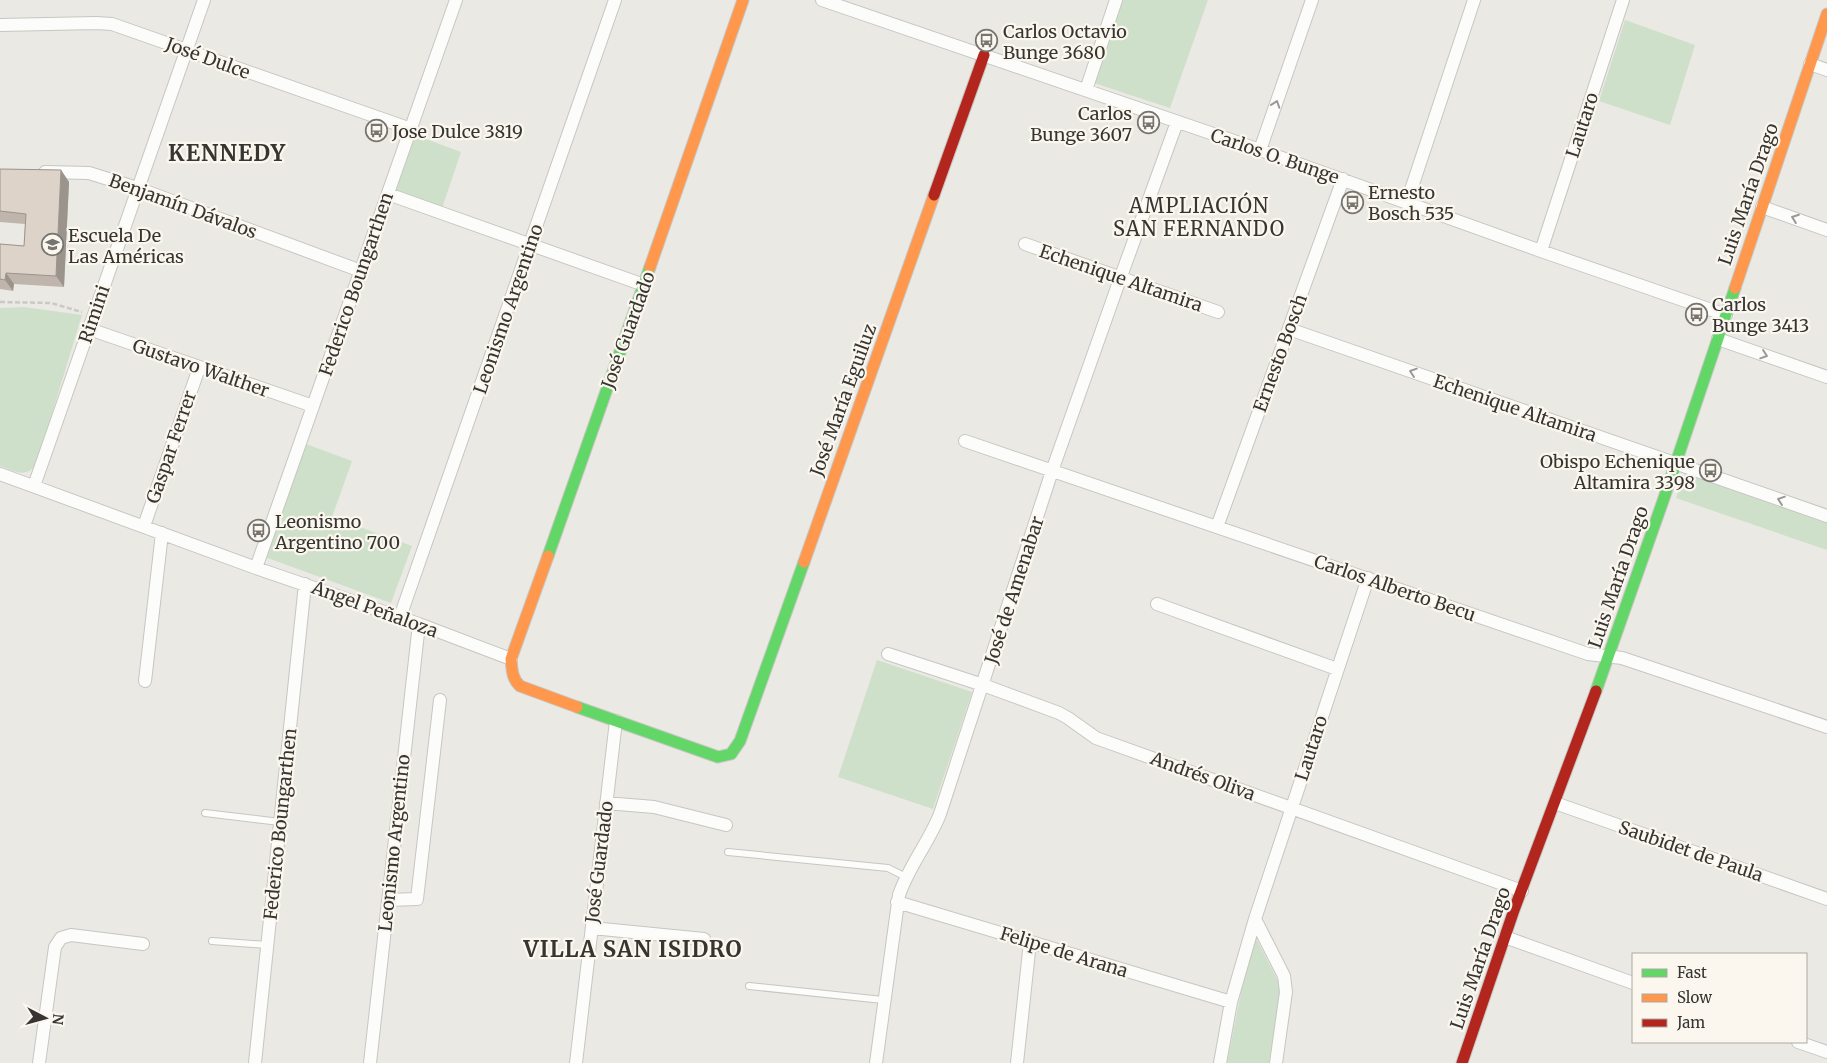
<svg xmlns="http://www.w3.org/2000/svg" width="1827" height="1063" font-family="Merriweather,serif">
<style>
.green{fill:#cee0c9}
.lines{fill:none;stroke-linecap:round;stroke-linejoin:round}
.lane-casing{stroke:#c7c6c2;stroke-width:8}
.street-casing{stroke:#c7c6c2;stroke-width:14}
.fast-casing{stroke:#c7c6c2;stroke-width:13}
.slow-casing{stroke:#c7c6c2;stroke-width:13}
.jam-casing{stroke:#c7c6c2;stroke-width:13}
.path{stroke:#cac9c7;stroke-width:2.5;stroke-dasharray:5 2.5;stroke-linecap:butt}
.lane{stroke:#fcfcfb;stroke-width:6}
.street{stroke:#fcfcfb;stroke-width:12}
.fast{stroke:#63d668;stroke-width:11}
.slow{stroke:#ff974d;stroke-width:11}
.jam{stroke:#b3261e;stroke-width:11}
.wall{fill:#bfb5ad}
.shaded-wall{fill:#9b948d}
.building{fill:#ded3c9;stroke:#9b948d}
.oneway{stroke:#999896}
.labels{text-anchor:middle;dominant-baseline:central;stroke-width:4.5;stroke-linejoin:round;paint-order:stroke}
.poi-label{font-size:18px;fill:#363532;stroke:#fbf7ef;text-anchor:start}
.street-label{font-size:18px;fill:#363532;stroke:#fbf7ef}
.quarter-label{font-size:20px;letter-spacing:1px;fill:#363532;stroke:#fbf7ef}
.district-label{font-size:22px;font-weight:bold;letter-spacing:1px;fill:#363532;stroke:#fbf7ef}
</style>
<rect width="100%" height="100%" fill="#eae9e4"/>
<path class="green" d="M 1123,0 L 1208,0 L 1170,108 L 1094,83 Z
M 1625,20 L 1695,45 L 1670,125 L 1599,101 Z
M 415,135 L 461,152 L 442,208 L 395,190 Z
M 24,307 L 82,315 L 36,466 C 23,478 15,471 0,466 L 0,308 Z
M 306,444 L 352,461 L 332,517 L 412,546 L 391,603 L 265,557 Z
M 1685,473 L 1827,522 L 1827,550 L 1676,498 Z
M 877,660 L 972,692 L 933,809 L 838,777 Z
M 1253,932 L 1281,987 L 1269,1063 L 1227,1063 Z"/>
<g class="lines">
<defs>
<path id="lane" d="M 205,813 L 280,822
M 728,852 L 888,868 L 906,877
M 212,941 L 267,945
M 749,986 L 883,1000"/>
<path id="street" d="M 822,0 L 1260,150 L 1541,251 L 1726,315
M 0,25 L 96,23 L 112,24 L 411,129
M 1810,64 L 1827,70
M 1086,90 L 1116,0
M 1260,150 L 1312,0
M 45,172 L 89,173 L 137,188 L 361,271
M 388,194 L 644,285
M 1407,202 L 1474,0
M 1762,207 L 1827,230
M 1025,244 L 1218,312
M 1541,251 L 1623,0
M 89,329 L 313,406
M 1289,329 L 1827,516
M 1718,339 L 1827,377
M 965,441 L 1588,654 L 1622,658 L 1827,727
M 0,474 L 256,568 L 419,624 L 511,659
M 34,486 L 204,0
M 144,526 L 199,368
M 1217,527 L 1343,179
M 256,568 L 456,0
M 1157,604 L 1337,669
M 400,617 L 615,0
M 888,654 L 983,685 L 1059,713 L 1068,718 L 1096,738 L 1522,891
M 145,681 L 162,533
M 606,803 L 654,807 L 726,825
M 1555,803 L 1827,899
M 388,900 L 417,899 L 440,700
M 897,902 L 1231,1002
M 1255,919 L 1284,976 L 1286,992 L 1276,1063
M 592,928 L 704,939
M 1505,937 L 1633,983
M 1798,1042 L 1827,1052
M 39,1063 L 55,947 L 61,938 L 71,935 L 143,944
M 255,1063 L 305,584
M 370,1063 L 419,624
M 576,1063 L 616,721
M 876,1063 L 899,895 C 909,866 929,842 940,814 L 1052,471 L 1120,279 L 1177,122
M 1017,1063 L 1030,942
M 1220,1063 L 1231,1002 L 1255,919 L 1368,578"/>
<path id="fast" d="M 548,556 L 650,267
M 1596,691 L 1664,498 L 1735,288
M 577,707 L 718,757 L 731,754 L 740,741 L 804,562"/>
<path id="slow" d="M 650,267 L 743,0
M 1735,288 L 1827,14
M 548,556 L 511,659 C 512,669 512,679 520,686 L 577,707
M 804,562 L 934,195"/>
<path id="jam" d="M 934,195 L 984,55
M 1462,1063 L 1514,910 L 1596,691"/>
</defs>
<use href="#lane" class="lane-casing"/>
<use href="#street" class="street-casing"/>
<use href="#fast" class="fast-casing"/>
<use href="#slow" class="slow-casing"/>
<use href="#jam" class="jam-casing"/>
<path class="path" d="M 0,302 L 51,303 L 82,312"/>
<use href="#lane" class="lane"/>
<use href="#street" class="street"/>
<use href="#fast" class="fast"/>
<use href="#slow" class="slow"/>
<use href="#jam" class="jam"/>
</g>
<path class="wall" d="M 0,169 L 61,170 L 69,182 L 64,287 L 14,284 L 13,291 L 0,289 L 0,244 L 24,246 L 25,224 L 0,222 Z"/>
<path class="shaded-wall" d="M 61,170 L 69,182 L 64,287 L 56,276 Z
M 6,273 L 14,284 L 13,291 L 5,280 Z"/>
<path class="building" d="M 0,169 L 61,170 L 56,276 L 6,273 L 5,280 L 0,279 L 0,244 L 24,246 L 26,214 L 0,211 Z"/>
<defs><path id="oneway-chevron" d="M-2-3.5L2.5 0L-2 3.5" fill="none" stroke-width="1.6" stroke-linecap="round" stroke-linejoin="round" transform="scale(1.25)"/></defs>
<g class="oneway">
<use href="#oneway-chevron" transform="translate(1276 104) rotate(-71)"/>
<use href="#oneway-chevron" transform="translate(1795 218) rotate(-160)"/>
<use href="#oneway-chevron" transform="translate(1764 355) rotate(19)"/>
<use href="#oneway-chevron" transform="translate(1413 372) rotate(-161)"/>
<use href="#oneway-chevron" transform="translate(1781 500) rotate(-161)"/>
</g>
<defs>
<symbol id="bus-ring" viewBox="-11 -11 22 22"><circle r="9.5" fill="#fbf7ef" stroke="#757470" stroke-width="1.5"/><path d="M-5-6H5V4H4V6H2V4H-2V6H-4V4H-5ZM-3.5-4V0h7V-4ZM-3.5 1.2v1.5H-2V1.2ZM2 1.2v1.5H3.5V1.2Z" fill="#757470"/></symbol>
<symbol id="school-ring" viewBox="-11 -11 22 22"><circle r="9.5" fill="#fbf7ef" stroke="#757470" stroke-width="1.5"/><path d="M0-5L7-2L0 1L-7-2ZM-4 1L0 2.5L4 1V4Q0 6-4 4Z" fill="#757470"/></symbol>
</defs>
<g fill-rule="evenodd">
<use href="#bus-ring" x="974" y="28" width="25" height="25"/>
<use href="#bus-ring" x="1136" y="110" width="25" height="25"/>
<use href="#bus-ring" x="364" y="118" width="25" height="25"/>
<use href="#bus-ring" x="1340" y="190" width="25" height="25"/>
<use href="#school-ring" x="40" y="232" width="25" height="25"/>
<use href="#bus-ring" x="1684" y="302" width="25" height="25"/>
<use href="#bus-ring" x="1698" y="458" width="25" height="25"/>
<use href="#bus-ring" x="246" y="518" width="25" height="25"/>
</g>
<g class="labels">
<g class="poi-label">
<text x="1003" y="31">Carlos Octavio<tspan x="1003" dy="21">Bunge 3680</tspan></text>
<text x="1132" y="113" text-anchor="end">Carlos<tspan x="1132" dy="21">Bunge 3607</tspan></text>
<text x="392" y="131">Jose Dulce 3819</text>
<text x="1368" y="192">Ernesto<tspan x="1368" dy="21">Bosch 535</tspan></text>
<text x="68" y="235">Escuela De<tspan x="68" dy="21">Las Américas</tspan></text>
<text x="1712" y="304">Carlos<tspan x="1712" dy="21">Bunge 3413</tspan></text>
<text x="1695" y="461" text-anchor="end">Obispo Echenique<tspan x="1695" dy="21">Altamira 3398</tspan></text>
<text x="275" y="521">Leonismo<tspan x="275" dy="21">Argentino 700</tspan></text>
</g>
<g class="street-label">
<text transform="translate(208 58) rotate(20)">José Dulce</text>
<text transform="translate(1582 125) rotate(-72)">Lautaro</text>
<text transform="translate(1275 156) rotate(19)">Carlos O. Bunge</text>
<text transform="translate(1748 194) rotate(-71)">Luis María Drago</text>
<text transform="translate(183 206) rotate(20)">Benjamín Dávalos</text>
<text transform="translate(1121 278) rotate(19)">Echenique Altamira</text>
<text transform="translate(356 284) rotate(-71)">Federico Boungarthen</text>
<text transform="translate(508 309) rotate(-71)">Leonismo Argentino</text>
<text transform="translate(94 314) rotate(-71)">Rimini</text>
<text transform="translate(628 330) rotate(-70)">José Guardado</text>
<text transform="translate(1280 353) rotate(-70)">Ernesto Bosch</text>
<text transform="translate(201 368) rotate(19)">Gustavo Walther</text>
<text transform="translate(843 400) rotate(-70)">José María Eguiluz</text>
<text transform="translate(1515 408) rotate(19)">Echenique Altamira</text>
<text transform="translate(171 447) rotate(-71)">Gaspar Ferrer</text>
<text transform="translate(1618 577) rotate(-71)">Luis María Drago</text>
<text transform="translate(1395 588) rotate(19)">Carlos Alberto Becu</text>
<text transform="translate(1014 590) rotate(-72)">José de Amenabar</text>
<text transform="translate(375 609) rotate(20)">Ángel Peñaloza</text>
<text transform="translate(1311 748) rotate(-72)">Lautaro</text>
<text transform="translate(1203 776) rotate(20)">Andrés Oliva</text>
<text transform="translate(280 824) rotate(-84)">Federico Boungarthen</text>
<text transform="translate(394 843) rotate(-84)">Leonismo Argentino</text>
<text transform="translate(1691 851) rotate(19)">Saubidet de Paula</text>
<text transform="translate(599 862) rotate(-83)">José Guardado</text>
<text transform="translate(1064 952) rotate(17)">Felipe de Arana</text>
<text transform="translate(1480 958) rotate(-71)">Luis María Drago</text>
</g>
<g class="quarter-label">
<text x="1199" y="205">AMPLIACIÓN<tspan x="1199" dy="23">SAN FERNANDO</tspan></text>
</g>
<g class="district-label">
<text x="227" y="153">KENNEDY</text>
<text x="633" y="949">VILLA SAN ISIDRO</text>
</g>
</g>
<rect x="1632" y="953" width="175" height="90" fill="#fbf7ef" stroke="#aca9a3"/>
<rect x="1642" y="969" width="25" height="8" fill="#63d668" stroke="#aca9a3"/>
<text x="1677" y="978" font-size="15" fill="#363532">Fast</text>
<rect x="1642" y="994" width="25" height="8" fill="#ff974d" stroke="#aca9a3"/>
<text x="1677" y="1003" font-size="15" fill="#363532">Slow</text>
<rect x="1642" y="1019" width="25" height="8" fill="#b3261e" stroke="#aca9a3"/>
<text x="1677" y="1028" font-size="15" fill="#363532">Jam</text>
<g transform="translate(45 1018) rotate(96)" stroke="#fbf7ef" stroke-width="4" paint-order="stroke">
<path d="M0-4L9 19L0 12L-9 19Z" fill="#363532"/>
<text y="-8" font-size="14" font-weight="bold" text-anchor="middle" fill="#363532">N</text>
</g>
</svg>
